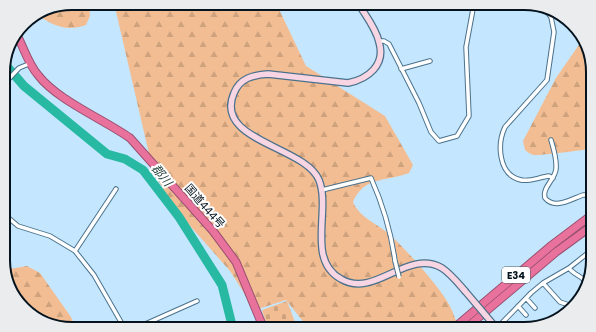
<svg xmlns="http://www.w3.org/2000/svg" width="596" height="332" font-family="Poppins,'Noto Sans JP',sans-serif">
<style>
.forest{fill:url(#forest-firs)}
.cemetery{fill:url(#cemetery-stones)}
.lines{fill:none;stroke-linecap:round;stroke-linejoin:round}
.river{stroke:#27b9a2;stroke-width:9}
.street-casing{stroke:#4b728c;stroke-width:5.5}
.secondary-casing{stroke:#4b728c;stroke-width:8}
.highway-casing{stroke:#995170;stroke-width:9}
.street{stroke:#fff;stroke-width:3.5}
.secondary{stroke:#f8d5e2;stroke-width:5.5}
.highway{stroke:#e9729d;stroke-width:7}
.street-bridge-casing{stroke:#4b728c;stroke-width:5.5;stroke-linecap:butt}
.secondary-bridge-casing{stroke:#4b728c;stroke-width:8;stroke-linecap:butt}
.street-bridge{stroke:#fff;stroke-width:3.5}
.secondary-bridge{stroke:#f8d5e2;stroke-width:5.5}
.labels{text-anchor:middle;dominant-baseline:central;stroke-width:4;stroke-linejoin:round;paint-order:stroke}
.shield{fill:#fff;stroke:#4f5a61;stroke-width:1}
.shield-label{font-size:10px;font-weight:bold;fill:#04131d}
.street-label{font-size:11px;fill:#04131d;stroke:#fff}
.water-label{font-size:12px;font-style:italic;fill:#213e38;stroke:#fff}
.rim{fill:none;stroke:#04131d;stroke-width:2}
</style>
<defs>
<pattern id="forest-firs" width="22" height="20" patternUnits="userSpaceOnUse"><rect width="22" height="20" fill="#f3bd93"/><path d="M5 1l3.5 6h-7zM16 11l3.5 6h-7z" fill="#cfa27e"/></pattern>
<pattern id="cemetery-stones" width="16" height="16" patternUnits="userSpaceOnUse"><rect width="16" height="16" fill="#f3bd93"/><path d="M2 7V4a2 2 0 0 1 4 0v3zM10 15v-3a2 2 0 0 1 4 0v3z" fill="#cfa27e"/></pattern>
</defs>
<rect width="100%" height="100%" fill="#c4e7ff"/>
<path class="forest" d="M 72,3 L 89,3 L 90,16 L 86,25 C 68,32 54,26 39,16 Z
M 114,3 L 276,3 L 306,66 L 385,116 L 413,165 L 409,173 C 385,182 364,176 353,202 C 359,217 376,223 389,234 C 404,247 434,281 445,298 C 451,307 456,318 458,329 L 309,329 L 286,300 L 255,310 L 230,271 L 184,219 L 166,194 L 153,171 Z
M 583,39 L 593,68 L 593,148 C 586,150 538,156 533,155 C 531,154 527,152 525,150 L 523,141 L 556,78 Z
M 27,266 L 40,273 L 71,317 L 76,329 L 38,320 L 15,298 L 4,270 Z"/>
<path class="cemetery" d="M 287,301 L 295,322 L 280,329 L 268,329 L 262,310 Z"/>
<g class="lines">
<path class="river" d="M 4,63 L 24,86 L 107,154 L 125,159 L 143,170 L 179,217 L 222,285 L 233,329"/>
<defs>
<path id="street" d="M 544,8 L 551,17 L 554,32 L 547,80 L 505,127 C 497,144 498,175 521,180 C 530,182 540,177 549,176 L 553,178
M 379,41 L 384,41 L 389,44 L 419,103 L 431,132 L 439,141 L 457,136 L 469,116 L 466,47 L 473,9 L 490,3
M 401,69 L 430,61
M 4,84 L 19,68 L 31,63
M 551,140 C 554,150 557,159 556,169 C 555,180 542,187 545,198 C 555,210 571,199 583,195 L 586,195 L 593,203
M 322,190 L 371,178 C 383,205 391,231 395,261
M 4,214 L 18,226 L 50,236 L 75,251 L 94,275 L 125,329
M 75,251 L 116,189
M 569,268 C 574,275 582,276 587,283
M 543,283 L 560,302 L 572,306
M 526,298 L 535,308
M 518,306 L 526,315
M 497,328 L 531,293 L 543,283 L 569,268 L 593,249
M 134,329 L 197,301"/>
<path id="secondary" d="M 358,3 C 365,15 376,28 379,42 C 386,65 368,79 348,83 L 268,74 C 253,75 240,78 234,93 C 213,141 305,146 319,180 C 331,210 306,260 341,279 C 375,299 407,248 442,268 C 451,274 458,283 465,291"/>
<path id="highway" d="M 18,37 C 24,49 29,65 38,75 C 57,100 103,119 130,138 L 213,231 L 236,262 L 264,329
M 453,329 L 552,245 L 593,214
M 465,329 L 556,252 L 593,225"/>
</defs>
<use href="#street" class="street-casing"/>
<use href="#secondary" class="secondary-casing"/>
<use href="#highway" class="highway-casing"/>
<use href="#street" class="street"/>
<use href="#secondary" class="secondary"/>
<use href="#highway" class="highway"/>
<defs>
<path id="street-bridge" d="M 395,261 L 399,277"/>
<path id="secondary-bridge" d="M 465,291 L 493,324"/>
</defs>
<use href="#street-bridge" class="street-bridge-casing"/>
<use href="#secondary-bridge" class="secondary-bridge-casing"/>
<use href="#street-bridge" class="street-bridge"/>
<use href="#secondary-bridge" class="secondary-bridge"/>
</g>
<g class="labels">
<rect class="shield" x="502" y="267" width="28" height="16" rx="3"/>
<g class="shield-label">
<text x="516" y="275">E34</text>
</g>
<g class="street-label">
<text transform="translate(205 206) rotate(49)">国道444号</text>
</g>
<g class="water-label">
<text transform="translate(162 175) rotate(51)">郡川</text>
</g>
</g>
<path d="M0 0H596V332H0ZM72 10H524A62 62 0 0 1 586 72V260A62 62 0 0 1 524 322H72A62 62 0 0 1 10 260V72A62 62 0 0 1 72 10Z" fill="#ebeced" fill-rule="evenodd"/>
<path class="rim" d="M72 10H524A62 62 0 0 1 586 72V260A62 62 0 0 1 524 322H72A62 62 0 0 1 10 260V72A62 62 0 0 1 72 10Z"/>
</svg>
